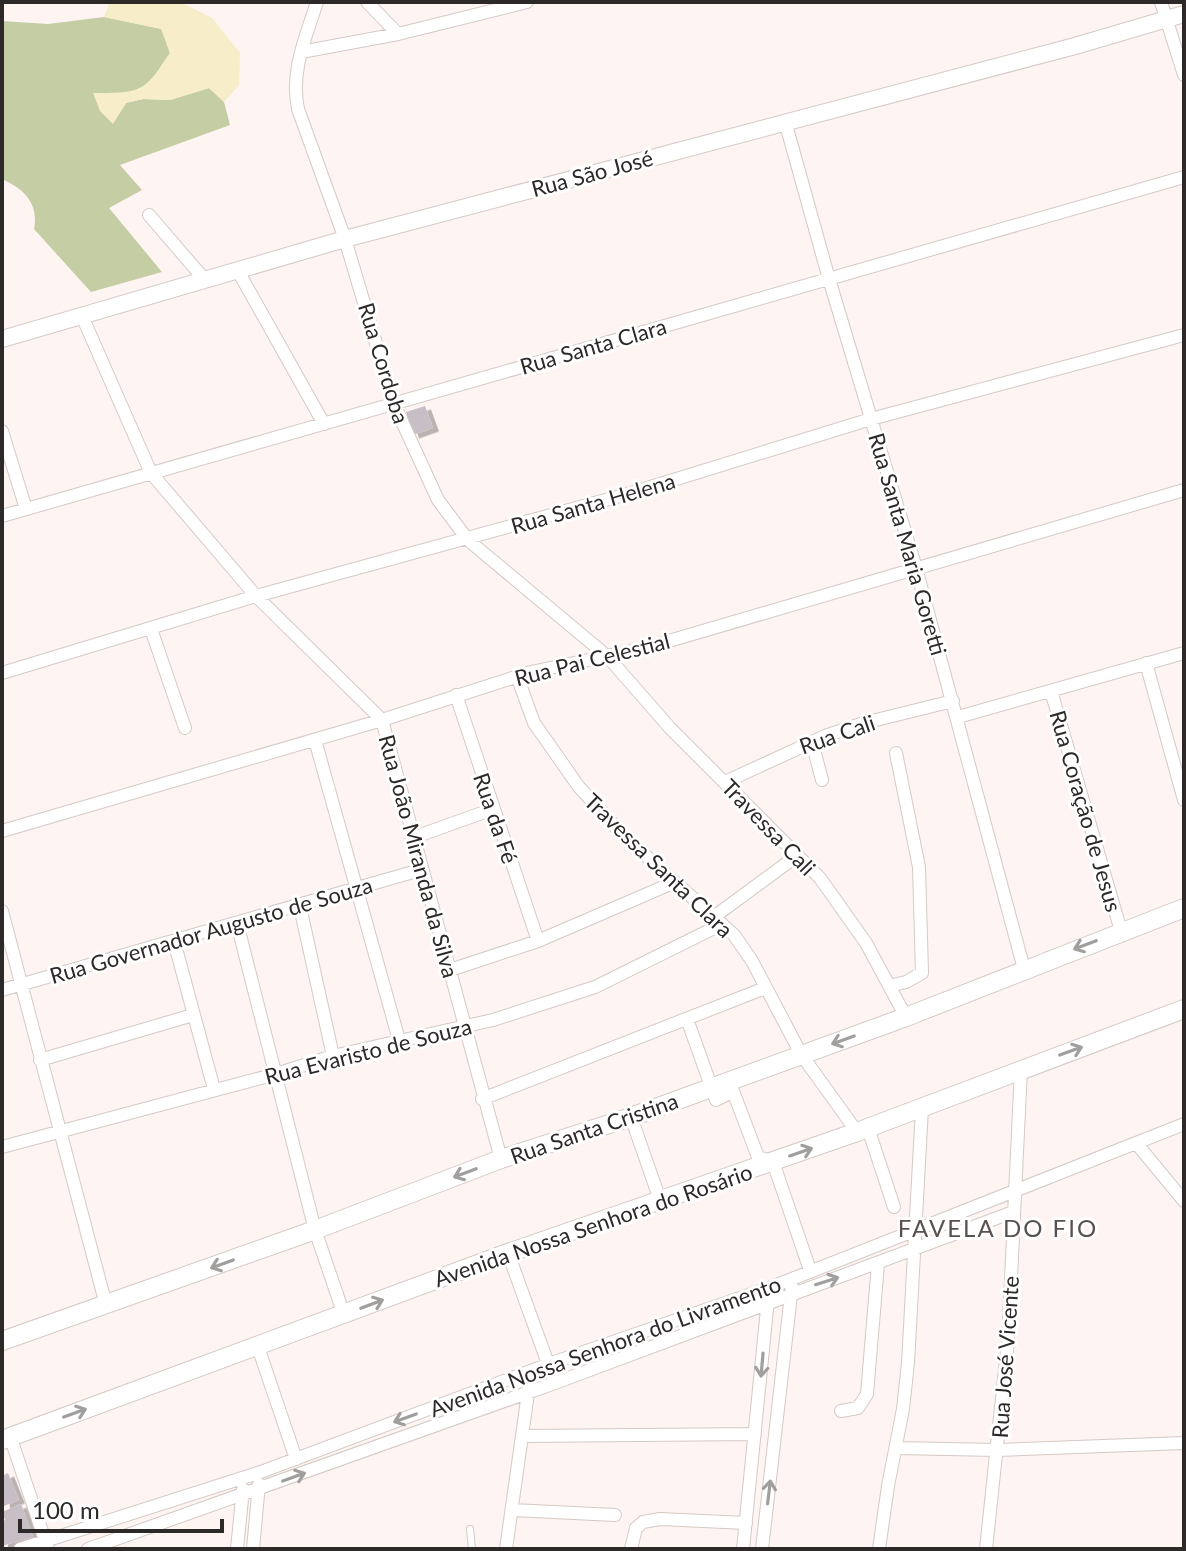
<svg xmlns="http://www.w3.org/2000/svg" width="1186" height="1551" font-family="Lato,sans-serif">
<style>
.forest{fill:#c5cda5}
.sand{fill:#f7edc8}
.building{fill:#c7bfc5;filter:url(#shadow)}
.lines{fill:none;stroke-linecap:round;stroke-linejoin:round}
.service-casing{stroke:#d3cac6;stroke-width:8}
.minor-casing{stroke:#d3cac6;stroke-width:14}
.tertiary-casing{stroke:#d3cac6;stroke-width:18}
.secondary-casing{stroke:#d3cac6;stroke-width:20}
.service{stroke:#fff;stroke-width:6}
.minor{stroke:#fff;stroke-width:12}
.tertiary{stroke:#fff;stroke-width:16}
.secondary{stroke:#fff;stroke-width:18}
.oneway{stroke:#a09f9e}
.labels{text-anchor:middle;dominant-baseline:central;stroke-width:6;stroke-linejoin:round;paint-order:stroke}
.street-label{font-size:22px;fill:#2c2928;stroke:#fff}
.neighbourhood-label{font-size:24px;letter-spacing:2px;fill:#59514e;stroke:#fff}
</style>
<defs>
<filter id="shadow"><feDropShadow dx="6" dy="3.5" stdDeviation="0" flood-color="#0004"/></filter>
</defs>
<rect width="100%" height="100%" fill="#fef4f1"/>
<path class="forest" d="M 104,17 L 162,29 L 170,53 L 149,84 L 129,93 L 112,124 L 126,103 L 143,99 L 170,100 L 209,88 L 224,102 L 230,125 L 120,165 L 142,190 L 109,208 L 162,272 L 91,292 L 34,229 C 39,203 24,189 2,179 L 2,21 L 48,24 Z"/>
<path class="sand" d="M 110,2 L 182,3 L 212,18 L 240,53 L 239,85 L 224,102 L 209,88 L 170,100 L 143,99 L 126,103 L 113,124 L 100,111 L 93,93 C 140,93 144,93 170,53 L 161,29 L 104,17 Z"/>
<path class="building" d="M 425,406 L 433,428 L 413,435 L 406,412 Z
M 8,1473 L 19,1500 L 4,1506 L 2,1476 Z
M 21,1504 L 33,1537 L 2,1546 L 2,1522 L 5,1520 L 2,1512 Z"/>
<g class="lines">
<defs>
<path id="service" d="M 470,1529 L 472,1549"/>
<path id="minor" d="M 317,2 C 306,37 290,71 298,109 L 345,239 L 394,404 L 438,500 L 468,540 L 607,656 L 670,728 L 820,878 L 866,943 L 906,1017
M 367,2 L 398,34
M 1161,2 L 1184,75
M 301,52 L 398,34 L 527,2
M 785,121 L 829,279 L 916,568 L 1024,969
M 149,215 L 205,280
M 238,271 L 324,424
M 82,316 L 151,473 L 256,596 L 382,720 L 501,1159
M 2,431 L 26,509
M 2,516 L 1184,177
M 151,629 L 185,728
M 1146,663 L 1184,800
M 2,673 L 256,596 L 631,493 L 871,419 L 1184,335
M 517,676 L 534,723 L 579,787 L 626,838 L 734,935 L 752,961 L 801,1054 L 857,1132
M 1051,691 L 1121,931
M 456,695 L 538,941
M 958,717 L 1184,653
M 315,740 L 399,1040
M 812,742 L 822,780
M 725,782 L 825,736 L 864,723 L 953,701
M 2,831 L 382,720 L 531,672 L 645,648 L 1184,490
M 412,838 L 493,809
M 300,907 L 333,1056
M 2,911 L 106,1305
M 715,916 L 798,855
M 237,923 L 315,1230 L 344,1315
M 174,941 L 214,1089
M 450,970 L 538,941 L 675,882
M 889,986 L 906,982 L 922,973 L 919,867 L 896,753
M 2,990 L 420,870
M 687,1019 L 716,1100 L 733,1091 L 758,1157 L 773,1162 L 810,1270
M 40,1060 L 193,1015
M 482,1099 L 765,988
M 631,1117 L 660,1200
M 868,1128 L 894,1207
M 1136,1143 L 1184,1201
M 2,1147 L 276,1074 L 333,1056 L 493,1020 L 595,987 L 722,924
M 508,1253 L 555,1383
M 258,1347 L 296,1459
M 841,1411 L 858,1408 L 867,1394 L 878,1264
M 10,1436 L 48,1549
M 523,1436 L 755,1434
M 896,1448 L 998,1450 L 1184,1443
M 512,1510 L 615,1515
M 20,1549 L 258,1473 L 549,1364 L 769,1288 L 1184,1124
M 88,1549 L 555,1383 L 1013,1212
M 237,1549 L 243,1489
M 253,1549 L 259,1484
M 506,1549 L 529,1386
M 631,1549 L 636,1528 L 643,1522 L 660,1519 L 746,1523
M 743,1549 L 768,1299
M 762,1549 L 792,1286
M 879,1549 L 888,1486 L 903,1409 L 908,1363 L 922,1108
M 986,1549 L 1008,1341 L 1021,1069"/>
<path id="tertiary" d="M 2,339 L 345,239 L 1075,46 L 1184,14"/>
<path id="secondary" d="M 2,1341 L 315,1230 L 501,1159 L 631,1117 L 906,1017 L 1184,908
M 2,1440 L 508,1253 L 857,1132 L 1184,1009"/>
</defs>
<use href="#service" class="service-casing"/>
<use href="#minor" class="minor-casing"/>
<use href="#tertiary" class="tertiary-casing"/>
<use href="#secondary" class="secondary-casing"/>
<use href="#service" class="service"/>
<use href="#minor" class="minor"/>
<use href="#tertiary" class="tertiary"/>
<use href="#secondary" class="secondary"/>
</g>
<defs><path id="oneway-shaft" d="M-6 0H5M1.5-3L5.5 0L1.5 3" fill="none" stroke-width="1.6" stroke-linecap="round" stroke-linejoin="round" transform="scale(2)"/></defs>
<g class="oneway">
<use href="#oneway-shaft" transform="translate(1085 945) rotate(159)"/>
<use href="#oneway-shaft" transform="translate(843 1040) rotate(160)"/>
<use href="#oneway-shaft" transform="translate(1071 1051) rotate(-20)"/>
<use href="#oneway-shaft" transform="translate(801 1152) rotate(-19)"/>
<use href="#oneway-shaft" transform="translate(465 1173) rotate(159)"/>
<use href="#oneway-shaft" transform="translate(222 1264) rotate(160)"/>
<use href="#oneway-shaft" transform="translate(827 1281) rotate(-18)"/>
<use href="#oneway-shaft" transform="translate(372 1304) rotate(-21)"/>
<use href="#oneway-shaft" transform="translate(762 1365) rotate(95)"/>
<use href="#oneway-shaft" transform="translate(75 1413) rotate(-20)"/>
<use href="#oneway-shaft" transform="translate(405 1418) rotate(160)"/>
<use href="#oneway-shaft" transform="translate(294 1477) rotate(-20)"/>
<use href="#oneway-shaft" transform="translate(769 1492) rotate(-83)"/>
</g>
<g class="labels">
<g class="street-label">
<text transform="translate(592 173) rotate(-15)">Rua São José</text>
<text transform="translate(593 346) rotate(-16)">Rua Santa Clara</text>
<text transform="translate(384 363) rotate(73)">Rua Cordoba</text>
<text transform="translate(593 503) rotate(-16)">Rua Santa Helena</text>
<text transform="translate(908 544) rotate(74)">Rua Santa Maria Goretti</text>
<text transform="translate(592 659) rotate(-14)">Rua Pai Celestial</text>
<text transform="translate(837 734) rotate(-19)">Rua Cali</text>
<text transform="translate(1086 811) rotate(74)">Rua Coração de Jesus</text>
<text transform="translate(496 818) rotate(71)">Rua da Fé</text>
<text transform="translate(769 827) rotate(46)">Travessa Cali</text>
<text transform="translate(419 856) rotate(75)">Rua João Miranda da Silva</text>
<text transform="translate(659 865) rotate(44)">Travessa Santa Clara</text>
<text transform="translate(211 930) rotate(-16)">Rua Governador Augusto de Souza</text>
<text transform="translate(368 1051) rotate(-14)">Rua Evaristo de Souza</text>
<text transform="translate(594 1128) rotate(-19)">Rua Santa Cristina</text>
<text transform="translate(593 1225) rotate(-19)">Avenida Nossa Senhora do Rosário</text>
<text transform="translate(605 1346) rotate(-20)">Avenida Nossa Senhora do Livramento</text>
<text transform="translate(1005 1357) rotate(-86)">Rua José Vicente</text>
</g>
<g class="neighbourhood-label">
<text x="998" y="1227">FAVELA DO FIO</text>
</g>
</g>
<rect width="1186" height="1551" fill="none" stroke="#2c2928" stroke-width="8"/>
<path d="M20 1519v12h202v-12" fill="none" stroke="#2c2928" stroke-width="4"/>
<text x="32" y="1519" font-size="24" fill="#2c2928" stroke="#ffffff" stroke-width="6" paint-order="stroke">100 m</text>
</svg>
